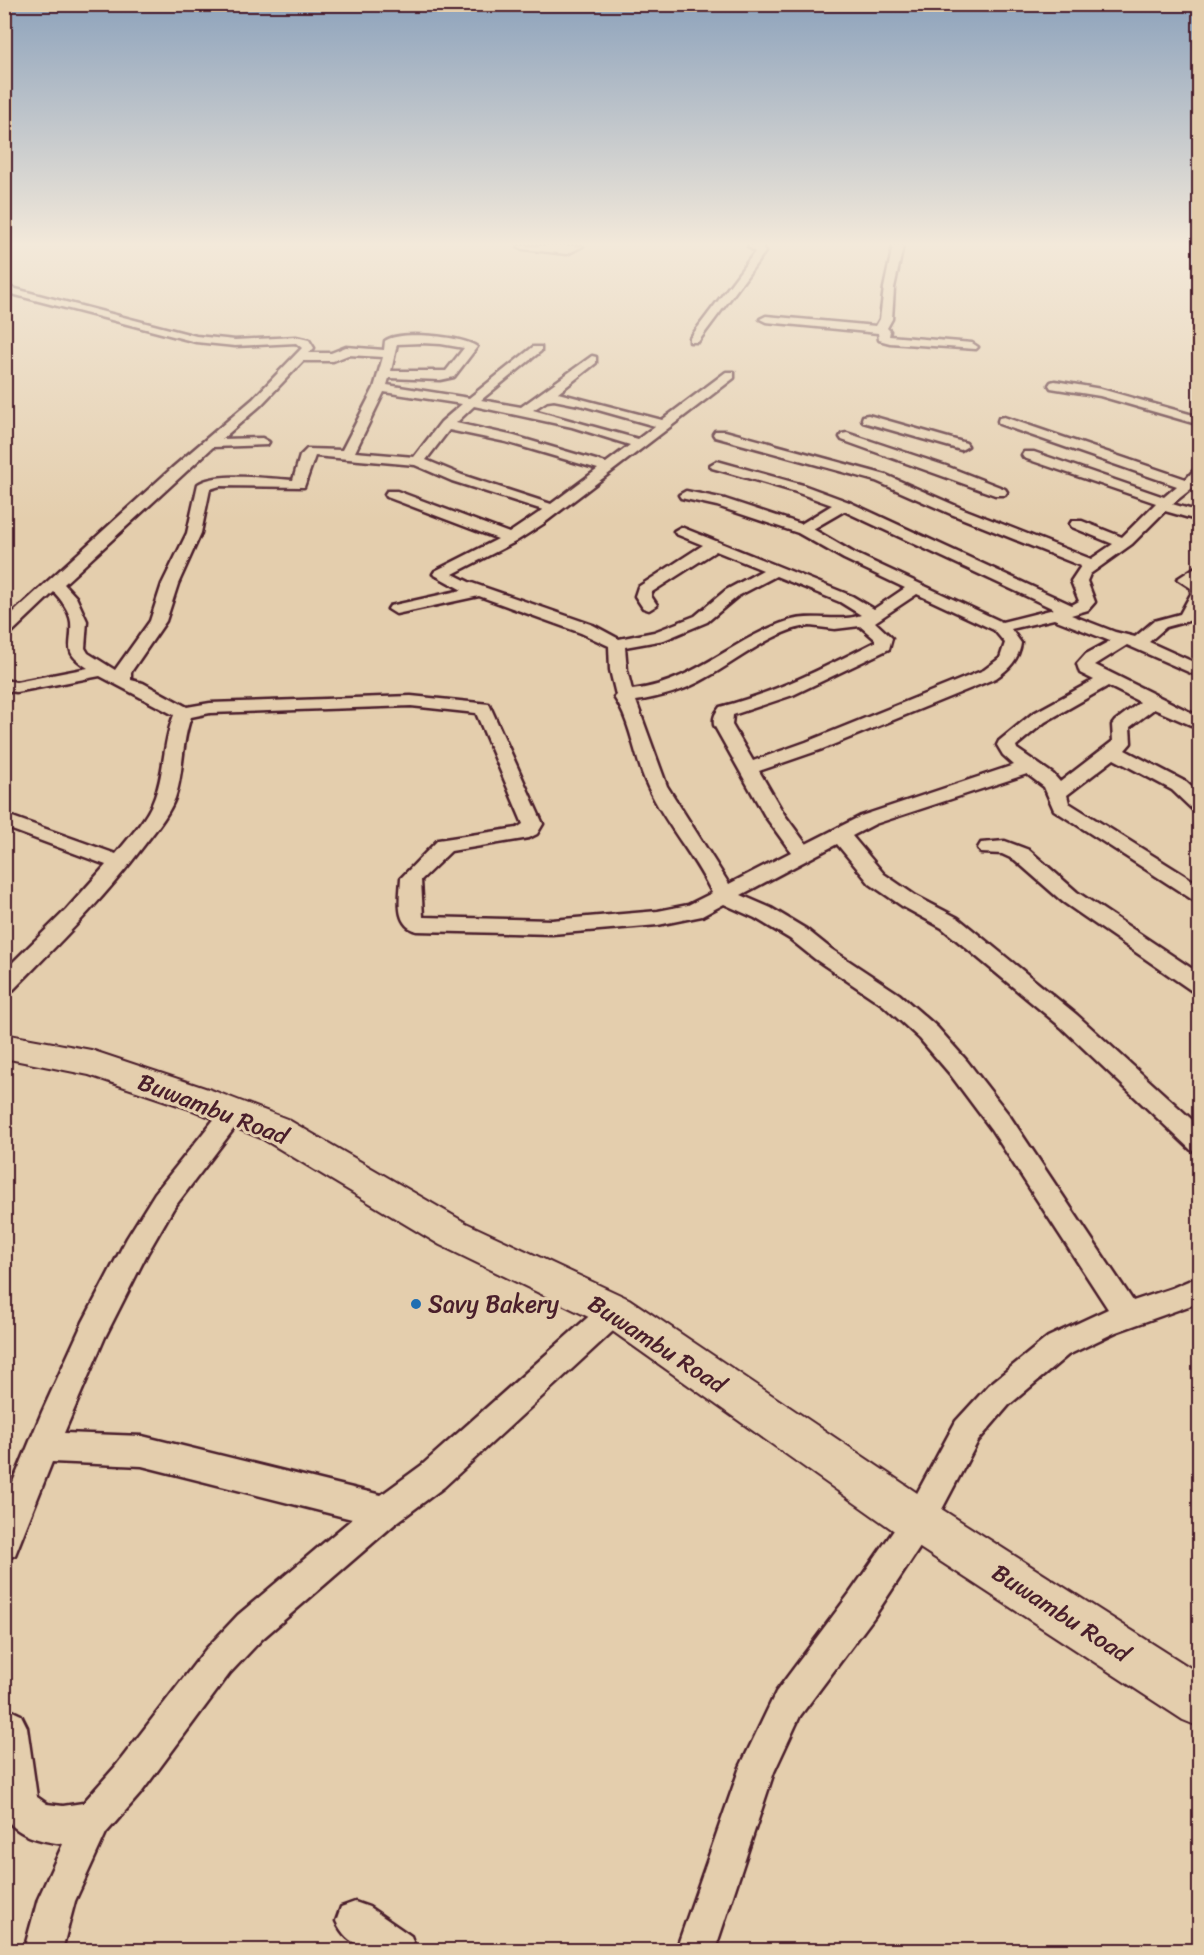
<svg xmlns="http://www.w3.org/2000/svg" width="1204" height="1955" font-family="Sriracha,sans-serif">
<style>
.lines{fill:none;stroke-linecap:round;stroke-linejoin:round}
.street-casing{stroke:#4a1f2b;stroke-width:5}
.secondary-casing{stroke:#4a1f2b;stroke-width:4}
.street{fill:#e4cead;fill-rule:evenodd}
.secondary{fill:#e4cead;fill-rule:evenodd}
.poi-dot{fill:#1f6fb2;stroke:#e4cead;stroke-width:2}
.labels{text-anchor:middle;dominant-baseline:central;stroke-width:6;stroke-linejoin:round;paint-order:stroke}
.near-street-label{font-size:24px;fill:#4a1f2b;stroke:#e4cead}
.near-poi-label{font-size:24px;fill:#4a1f2b;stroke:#e4cead;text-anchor:start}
</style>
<rect width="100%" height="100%" fill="#e4cead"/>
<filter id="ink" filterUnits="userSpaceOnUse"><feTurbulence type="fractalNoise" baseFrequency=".0167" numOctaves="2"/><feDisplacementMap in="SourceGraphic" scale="12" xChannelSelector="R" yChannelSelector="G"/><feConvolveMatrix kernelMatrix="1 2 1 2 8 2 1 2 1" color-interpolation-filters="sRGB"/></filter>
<g filter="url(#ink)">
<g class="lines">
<defs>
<path id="street" d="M 518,246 L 583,246 L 567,254 L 523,249 Z
M 748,246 L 761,246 L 765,252 L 698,342 L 690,342 L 690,338 L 755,252 Z
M 893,246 L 903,246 L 894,288 L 892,319 L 887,328 L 890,331 L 889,336 L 972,343 L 978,347 L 976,349 L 890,343 L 879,340 L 878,333 L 766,322 L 760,319 L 766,316 L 876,326 L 880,319 L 884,288 Z
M 4,286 L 196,336 L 235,340 L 296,337 L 309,340 L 314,348 L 309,353 L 331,353 L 346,347 L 384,350 L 385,341 C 398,330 464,336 477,347 L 454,377 L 440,380 L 389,378 L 387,385 L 469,398 L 533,347 L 541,347 L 541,351 L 481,400 L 521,407 L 592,356 L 596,357 L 596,363 L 558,393 L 662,420 L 726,372 L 734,372 L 734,378 L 543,524 L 515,542 L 453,574 L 469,582 L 593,625 L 619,639 L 654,632 L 695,616 L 726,590 L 763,570 L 716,551 L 652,592 L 651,596 L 657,605 L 649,610 L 643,608 L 635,596 L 638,587 L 703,545 L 676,534 L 674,531 L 681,527 L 852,596 L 874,609 L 905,588 L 844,559 L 798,533 L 717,506 L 681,498 L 679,495 L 686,491 L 725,499 L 801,524 L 832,505 L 793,491 L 712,468 L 710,465 L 717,461 L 803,485 L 849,502 L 1072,605 L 1079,601 L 1071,581 L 1081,566 L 951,514 L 876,481 L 715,437 L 713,434 L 715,431 L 725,431 L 886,475 L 961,508 L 1091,559 L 1113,544 L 1072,527 L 1070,524 L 1072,521 L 1082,521 L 1122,537 L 1156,503 L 1024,458 L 1022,455 L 1024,452 L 1034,452 L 1164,497 L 1177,486 L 999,424 L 998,421 L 999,418 L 1004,417 L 1186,479 L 1195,469 L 1200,468 L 1200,482 L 1172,504 L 1200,512 L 1200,521 L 1165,511 L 1132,544 L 1090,574 L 1087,581 L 1095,602 L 1088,610 L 1071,615 L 1115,632 L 1135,637 L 1154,621 L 1180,614 L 1191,594 L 1191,588 L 1177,579 L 1200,564 L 1200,576 L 1196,579 L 1200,580 C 1200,596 1201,607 1192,620 L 1166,627 L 1149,642 L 1200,665 L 1200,677 L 1127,645 L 1095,665 L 1200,717 L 1200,729 L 1154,709 L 1130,727 L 1131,743 L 1125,750 L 1186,782 L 1200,795 L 1200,812 L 1193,810 L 1172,790 L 1114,759 L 1067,795 L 1069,803 L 1200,885 L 1200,902 L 1193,900 L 1054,810 L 1044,787 L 1027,774 L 875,824 L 852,836 L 884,874 L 916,896 L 958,918 L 1077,1015 L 1200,1127 L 1200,1153 L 1191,1150 L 1061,1027 L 942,928 L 902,906 L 870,884 L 837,844 L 741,895 L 771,908 L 806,929 L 831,949 L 899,994 L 937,1027 L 967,1061 L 1009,1115 L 1133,1301 L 1172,1288 L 1200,1276 L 1200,1302 L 1116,1332 L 1068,1355 L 1009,1405 L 978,1441 L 930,1532 L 874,1617 L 800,1716 L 774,1772 L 715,1950 L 676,1950 L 740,1767 L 776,1692 L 850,1593 L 908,1510 L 956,1421 L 989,1385 L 1048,1337 L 1108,1309 L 991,1129 L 950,1074 L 920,1039 L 883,1005 L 815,959 L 790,939 L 755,918 L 724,904 L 702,916 L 658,925 L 552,934 L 417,931 C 394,925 400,898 401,878 L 438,840 L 517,828 L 523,824 L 476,713 L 411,706 L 210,713 L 191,717 C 181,743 184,772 175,798 C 168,816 154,832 142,848 C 103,900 57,945 12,991 L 4,993 L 4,971 L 66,910 L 106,865 L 4,827 L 4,814 L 116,854 C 130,836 148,818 155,797 C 165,770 163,741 174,715 L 100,676 L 16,692 L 4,690 L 4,680 L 16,682 L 88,668 C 61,651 73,647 71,622 C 70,612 61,599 54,592 L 10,634 L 4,635 L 4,621 L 172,468 L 253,399 L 302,348 L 296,343 L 235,346 L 196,342 L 4,292 ZM 421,343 L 441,344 L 464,348 L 446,371 L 391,371 L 397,344 ZM 348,355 L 383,357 L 374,388 L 342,450 L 307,449 L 300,456 L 293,480 C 269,479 217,471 198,484 L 187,533 L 162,584 L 150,621 L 115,670 L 88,653 L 85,648 L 87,621 L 76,597 L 64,584 L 213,447 L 267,445 L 269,442 L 262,438 L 222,439 L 261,405 L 303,361 L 333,361 ZM 384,392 L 462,404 L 441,422 L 414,457 L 355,452 ZM 554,400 L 584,406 L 655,426 L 638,439 L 533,410 L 547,401 ZM 474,406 L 572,427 L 630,445 L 606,463 L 514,436 L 456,423 ZM 449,430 L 506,442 L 598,469 L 551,504 L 462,475 L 426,460 ZM 315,456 L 415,465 L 452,481 L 543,510 L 509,533 L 397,491 L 387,491 L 385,494 L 387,497 L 498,539 L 435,571 L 433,574 L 462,590 L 390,606 L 388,609 L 396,614 L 479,596 L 581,633 L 609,646 L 610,670 L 616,695 L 614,697 C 632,723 634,758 648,787 C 665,824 694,855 712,893 L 688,905 L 658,911 L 552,920 L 423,917 L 421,880 L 451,851 L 529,838 L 537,834 L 543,824 L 489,704 L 411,696 L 210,703 L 187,707 L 143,683 L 131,680 L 131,672 L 166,621 L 178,584 L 201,533 L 210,489 L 220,486 L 304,487 ZM 844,511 L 1054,609 L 1002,622 L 854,553 L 813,529 ZM 776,576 L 840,602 L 861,615 C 837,623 813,613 788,621 C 730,640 696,682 632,690 L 627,670 L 625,647 L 664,640 L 707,622 L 738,596 ZM 917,594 L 994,630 L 1005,643 L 1000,658 L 984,670 L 806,742 L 753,761 L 732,725 L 733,715 L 793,695 L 889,649 L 892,638 L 875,622 ZM 1054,619 L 1110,641 L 1086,654 L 1077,664 L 1080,673 L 1094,680 L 1032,714 L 999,741 L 997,745 L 1003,755 L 1014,765 L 861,816 L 806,844 L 784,814 L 759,771 L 820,750 L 996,678 C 1009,669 1019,659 1021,643 L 1011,629 ZM 810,626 L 835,629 L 860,626 L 875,639 L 875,642 C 824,668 774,693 720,707 C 715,714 713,717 714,725 L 765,816 L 791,852 L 729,884 L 667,786 L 636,701 C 661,697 684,691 706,678 C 736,662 776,628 810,626 ZM 1108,686 L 1140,702 L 1115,721 L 1112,725 L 1113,741 L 1060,782 L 1053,774 L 1017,749 L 1016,746 L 1045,722 Z
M 1055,381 L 1101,389 L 1200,417 L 1200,425 L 1100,396 L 1051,388 L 1049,385 L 1051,382 Z
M 868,415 L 966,443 L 968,446 L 961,450 L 863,422 L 862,419 L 863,416 Z
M 847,433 L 946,466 L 1005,489 L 1007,492 L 1005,495 L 995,495 L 842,440 L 840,437 L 842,434 Z
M 1005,841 L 1029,850 L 1077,892 L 1200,974 L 1200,993 L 1192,991 L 1063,902 L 1015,860 L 1002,854 L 981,853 L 978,848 L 981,843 Z
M 233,1104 L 242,1107 L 245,1114 L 173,1209 L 147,1254 L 105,1337 L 64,1433 L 142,1436 L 381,1495 L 422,1465 L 605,1302 L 615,1298 L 625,1302 L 629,1311 L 625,1320 L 444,1487 L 396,1523 L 262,1639 L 230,1673 L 141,1793 L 106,1833 L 75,1901 L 62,1950 L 24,1950 L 38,1899 L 63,1844 C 42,1841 14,1836 4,1814 L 4,1707 L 21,1715 L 27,1727 L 37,1797 L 47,1804 L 63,1806 L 83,1803 L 115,1767 L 206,1649 L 238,1615 L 352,1519 L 142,1466 L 52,1462 L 15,1555 L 4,1560 L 4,1504 L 42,1412 L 83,1322 L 127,1238 L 155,1193 L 224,1107 Z
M 355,1902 L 369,1907 L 411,1936 L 416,1950 C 382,1950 351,1955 336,1921 L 341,1907 Z"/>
<path id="secondary" d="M 4,1034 L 91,1050 L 214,1091 L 287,1119 L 466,1223 L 629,1299 L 935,1505 L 1200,1674 L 1200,1727 L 1183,1720 L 903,1537 L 601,1323 L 440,1245 L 263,1139 L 190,1109 L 89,1075 L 4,1058 Z"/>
</defs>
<use href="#street" class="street-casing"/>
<use href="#secondary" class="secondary-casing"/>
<use href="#street" class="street"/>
<use href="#secondary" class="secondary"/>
</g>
</g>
<linearGradient id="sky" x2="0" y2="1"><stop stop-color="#8ea3bc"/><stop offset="0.47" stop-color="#f3e9da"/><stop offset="1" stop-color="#f3e9da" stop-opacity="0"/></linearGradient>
<rect width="1204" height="520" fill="url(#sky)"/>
<circle class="poi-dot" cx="416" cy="1304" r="6"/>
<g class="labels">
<g class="near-street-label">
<text transform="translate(213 1109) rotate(21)">Buwambu Road</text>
<text transform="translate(657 1344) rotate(33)">Buwambu Road</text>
<text transform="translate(1061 1613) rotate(33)">Buwambu Road</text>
</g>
<g class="near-poi-label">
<text x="428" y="1304">Savy Bakery</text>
</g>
</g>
<rect width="1204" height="1955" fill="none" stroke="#e4cead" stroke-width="24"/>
<rect x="12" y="12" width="1180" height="1931" fill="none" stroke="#4a1f2b" stroke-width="2" filter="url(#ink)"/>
</svg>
